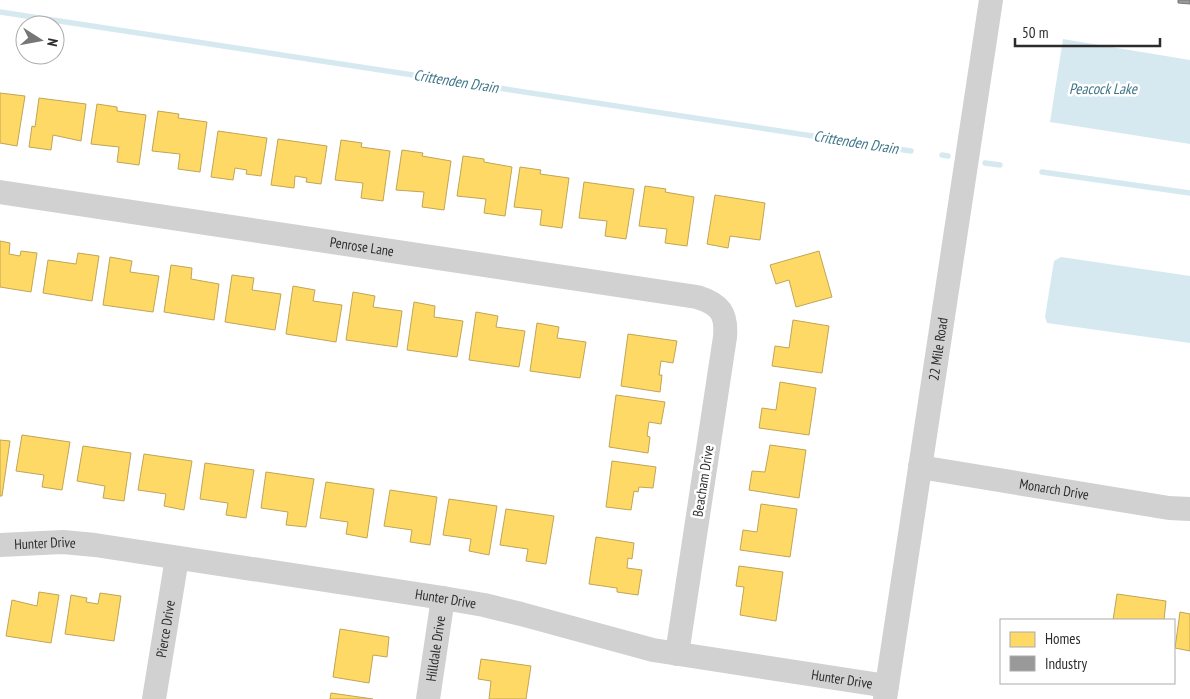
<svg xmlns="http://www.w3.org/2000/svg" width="1190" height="699" font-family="'PT Sans Narrow',sans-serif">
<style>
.water{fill:#d7e9f0}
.homes{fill:#ffd966;stroke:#c0a555}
.industry{fill:#999;stroke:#787878}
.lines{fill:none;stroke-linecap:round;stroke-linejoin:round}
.stream{stroke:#d7e9f0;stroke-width:5.5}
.minor{stroke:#d1d1d1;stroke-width:24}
.labels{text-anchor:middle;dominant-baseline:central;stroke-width:5;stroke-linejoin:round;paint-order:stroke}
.street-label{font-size:14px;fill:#2c2c2c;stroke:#fff}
.water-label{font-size:15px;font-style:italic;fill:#3e7689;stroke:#fff}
</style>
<rect width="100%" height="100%" fill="#fff"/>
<path class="water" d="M 1063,39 L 1190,60 L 1190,144 L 1050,122 Z
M 1061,257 L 1190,276 L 1190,343 L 1047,323 L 1045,317 L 1054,261 Z"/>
<path class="homes" d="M 0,93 L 25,96 L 17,146 L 0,143 Z
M 39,98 L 86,104 L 81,141 L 53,135 L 51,150 L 29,147 L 32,126 L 35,127 Z
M 97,104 L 117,107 L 117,111 L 146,115 L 139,165 L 117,162 L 119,147 L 91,144 Z
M 158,111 L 179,114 L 178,118 L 207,122 L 200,172 L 178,169 L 180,154 L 152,151 Z
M 218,131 L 267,138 L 261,176 L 246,174 L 247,170 L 235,168 L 233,180 L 211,177 Z
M 278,139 L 327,146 L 321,184 L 306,182 L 307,178 L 295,176 L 294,188 L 271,185 Z
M 341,140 L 362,143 L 361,147 L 390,151 L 383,201 L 361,198 L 363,183 L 335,180 Z
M 402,150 L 423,153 L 422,156 L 451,161 L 444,210 L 422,207 L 424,192 L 396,190 Z
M 463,156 L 484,159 L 484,162 L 512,167 L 505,216 L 484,213 L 486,199 L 457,196 Z
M 520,167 L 541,170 L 540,174 L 569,178 L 562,228 L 540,225 L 542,210 L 514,207 Z
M 584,182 L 634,189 L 626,239 L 605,236 L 607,221 L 579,218 Z
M 645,186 L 666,189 L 665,192 L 694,197 L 687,246 L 665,243 L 667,229 L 639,226 Z
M 715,195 L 765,203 L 760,240 L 730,236 L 728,248 L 707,244 Z
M 0,241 L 10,243 L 9,254 L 20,256 L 21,251 L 37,253 L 31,292 L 0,287 Z
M 819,251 L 832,297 L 796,307 L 789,280 L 776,284 L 770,265 Z
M 78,253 L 99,256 L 92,301 L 43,293 L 48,260 L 76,264 Z
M 110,257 L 132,261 L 130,272 L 159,276 L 153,312 L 103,305 Z
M 171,265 L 192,268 L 191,279 L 219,284 L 214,320 L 164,312 Z
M 232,275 L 254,278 L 252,290 L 281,294 L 275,330 L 225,322 Z
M 293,286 L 315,290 L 313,301 L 342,305 L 336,342 L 286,334 Z
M 353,292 L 375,296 L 373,307 L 402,311 L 397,347 L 346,340 Z
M 414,302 L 435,306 L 434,317 L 463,321 L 457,357 L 407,350 Z
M 476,312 L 498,316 L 496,327 L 525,331 L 519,367 L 469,360 Z
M 793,320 L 829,326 L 822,373 L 772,366 L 775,346 L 789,348 Z
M 537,323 L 559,327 L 557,338 L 586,342 L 580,378 L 530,371 Z
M 628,334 L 677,341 L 673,363 L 661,361 L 659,375 L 662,375 L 660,392 L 621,386 Z
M 780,382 L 816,388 L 809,435 L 759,428 L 762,408 L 776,410 Z
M 616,395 L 665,402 L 661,424 L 649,422 L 647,436 L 650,437 L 648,453 L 609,447 Z
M 22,435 L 70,442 L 62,490 L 42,487 L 44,475 L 16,471 Z
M 0,440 L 10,441 L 2,496 L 0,496 Z
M 770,445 L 806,450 L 799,498 L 749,490 L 752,471 L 765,472 Z
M 83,446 L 131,453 L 124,501 L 103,498 L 105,486 L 77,481 Z
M 144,454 L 192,461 L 184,510 L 164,506 L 166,494 L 138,490 Z
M 612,461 L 656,467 L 653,488 L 639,487 L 638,492 L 634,491 L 631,510 L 606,507 Z
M 205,463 L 254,470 L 246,518 L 226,515 L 228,503 L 200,499 Z
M 266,472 L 314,479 L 306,527 L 286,525 L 288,512 L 261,508 Z
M 326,482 L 374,489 L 367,538 L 346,534 L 348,522 L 320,518 Z
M 390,490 L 437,497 L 430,545 L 410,542 L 412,530 L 384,526 Z
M 449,499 L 497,506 L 489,555 L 469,551 L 471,539 L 443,535 Z
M 761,504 L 797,509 L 790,557 L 740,550 L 743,530 L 757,532 Z
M 506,509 L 554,516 L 546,564 L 526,561 L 528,549 L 500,545 Z
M 596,537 L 634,543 L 632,559 L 628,558 L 627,568 L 642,570 L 638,595 L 617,592 L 617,588 L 589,584 Z
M 739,566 L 783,572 L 776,621 L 740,615 L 744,587 L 736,586 Z
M 39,592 L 59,595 L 51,643 L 6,636 L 12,600 L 37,606 Z
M 100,593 L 121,596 L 114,641 L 65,634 L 71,595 L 87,598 L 86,602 L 98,604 Z
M 1117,594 L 1166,601 L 1164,620 L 1113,620 Z
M 1180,612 L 1190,614 L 1190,651 L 1175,648 Z
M 340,629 L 389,637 L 387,657 L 373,655 L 369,683 L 333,677 Z
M 481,659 L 531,666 L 526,699 L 489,699 L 491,681 L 478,679 Z
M 331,693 L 373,699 L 330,699 Z"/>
<path class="industry" d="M 1178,0 L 1190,0 L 1190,4 L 1178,3 Z"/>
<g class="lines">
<path class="stream" d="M 0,12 L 911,151
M 942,155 L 948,156
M 985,163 L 1000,165
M 1042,172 L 1190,193"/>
<g class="minor">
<path id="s1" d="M 0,192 L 697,297 C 720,304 727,313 725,337 L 677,654"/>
<path id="s2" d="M 920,467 L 1169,508 L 1190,509"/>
<path id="s3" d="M 0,545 L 63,542 L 95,545 L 443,598 L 484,605 L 521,614 L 653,650 L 887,686"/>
<path id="s4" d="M 154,699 L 177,558"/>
<path id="s5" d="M 428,699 L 443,598"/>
<path id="s6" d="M 885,699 L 991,0"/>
</g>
</g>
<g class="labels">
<g class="street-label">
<text stroke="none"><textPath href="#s1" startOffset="366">Penrose Lane</textPath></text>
<text stroke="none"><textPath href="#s6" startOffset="354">22 Mile Road</textPath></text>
<text transform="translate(703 481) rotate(-81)">Beacham Drive</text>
<text stroke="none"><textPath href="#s2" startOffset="136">Monarch Drive</textPath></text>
<text stroke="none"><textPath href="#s3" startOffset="45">Hunter Drive</textPath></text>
<text stroke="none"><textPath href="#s3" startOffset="450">Hunter Drive</textPath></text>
<text stroke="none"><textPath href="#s4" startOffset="71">Pierce Drive</textPath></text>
<text stroke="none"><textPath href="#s5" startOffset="51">Hilldale Drive</textPath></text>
<text stroke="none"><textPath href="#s3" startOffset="855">Hunter Drive</textPath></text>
</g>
<g class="water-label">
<text transform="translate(456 81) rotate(9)">Crittenden Drain</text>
<text x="1103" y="88">Peacock Lake</text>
<text transform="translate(856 142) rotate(9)">Crittenden Drain</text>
</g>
</g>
<rect x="1000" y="619" width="175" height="65" fill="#ffffff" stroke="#ababab"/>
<rect x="1010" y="632" width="25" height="15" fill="#ffd966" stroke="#ababab"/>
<text x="1045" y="644" font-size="15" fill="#2c2c2c">Homes</text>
<rect x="1010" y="656" width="25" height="15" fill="#999999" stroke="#ababab"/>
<text x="1045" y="669" font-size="15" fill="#2c2c2c">Industry</text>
<g transform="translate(40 40) rotate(101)"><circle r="24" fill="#ffffff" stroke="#ababab"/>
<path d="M0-4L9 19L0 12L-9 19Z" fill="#767676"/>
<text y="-8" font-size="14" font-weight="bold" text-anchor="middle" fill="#2c2c2c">N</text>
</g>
<path d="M1015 38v8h145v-8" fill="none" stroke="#2c2c2c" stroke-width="2.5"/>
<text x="1022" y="38" font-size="15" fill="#2c2c2c" stroke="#ffffff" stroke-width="4" paint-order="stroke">50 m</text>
</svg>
